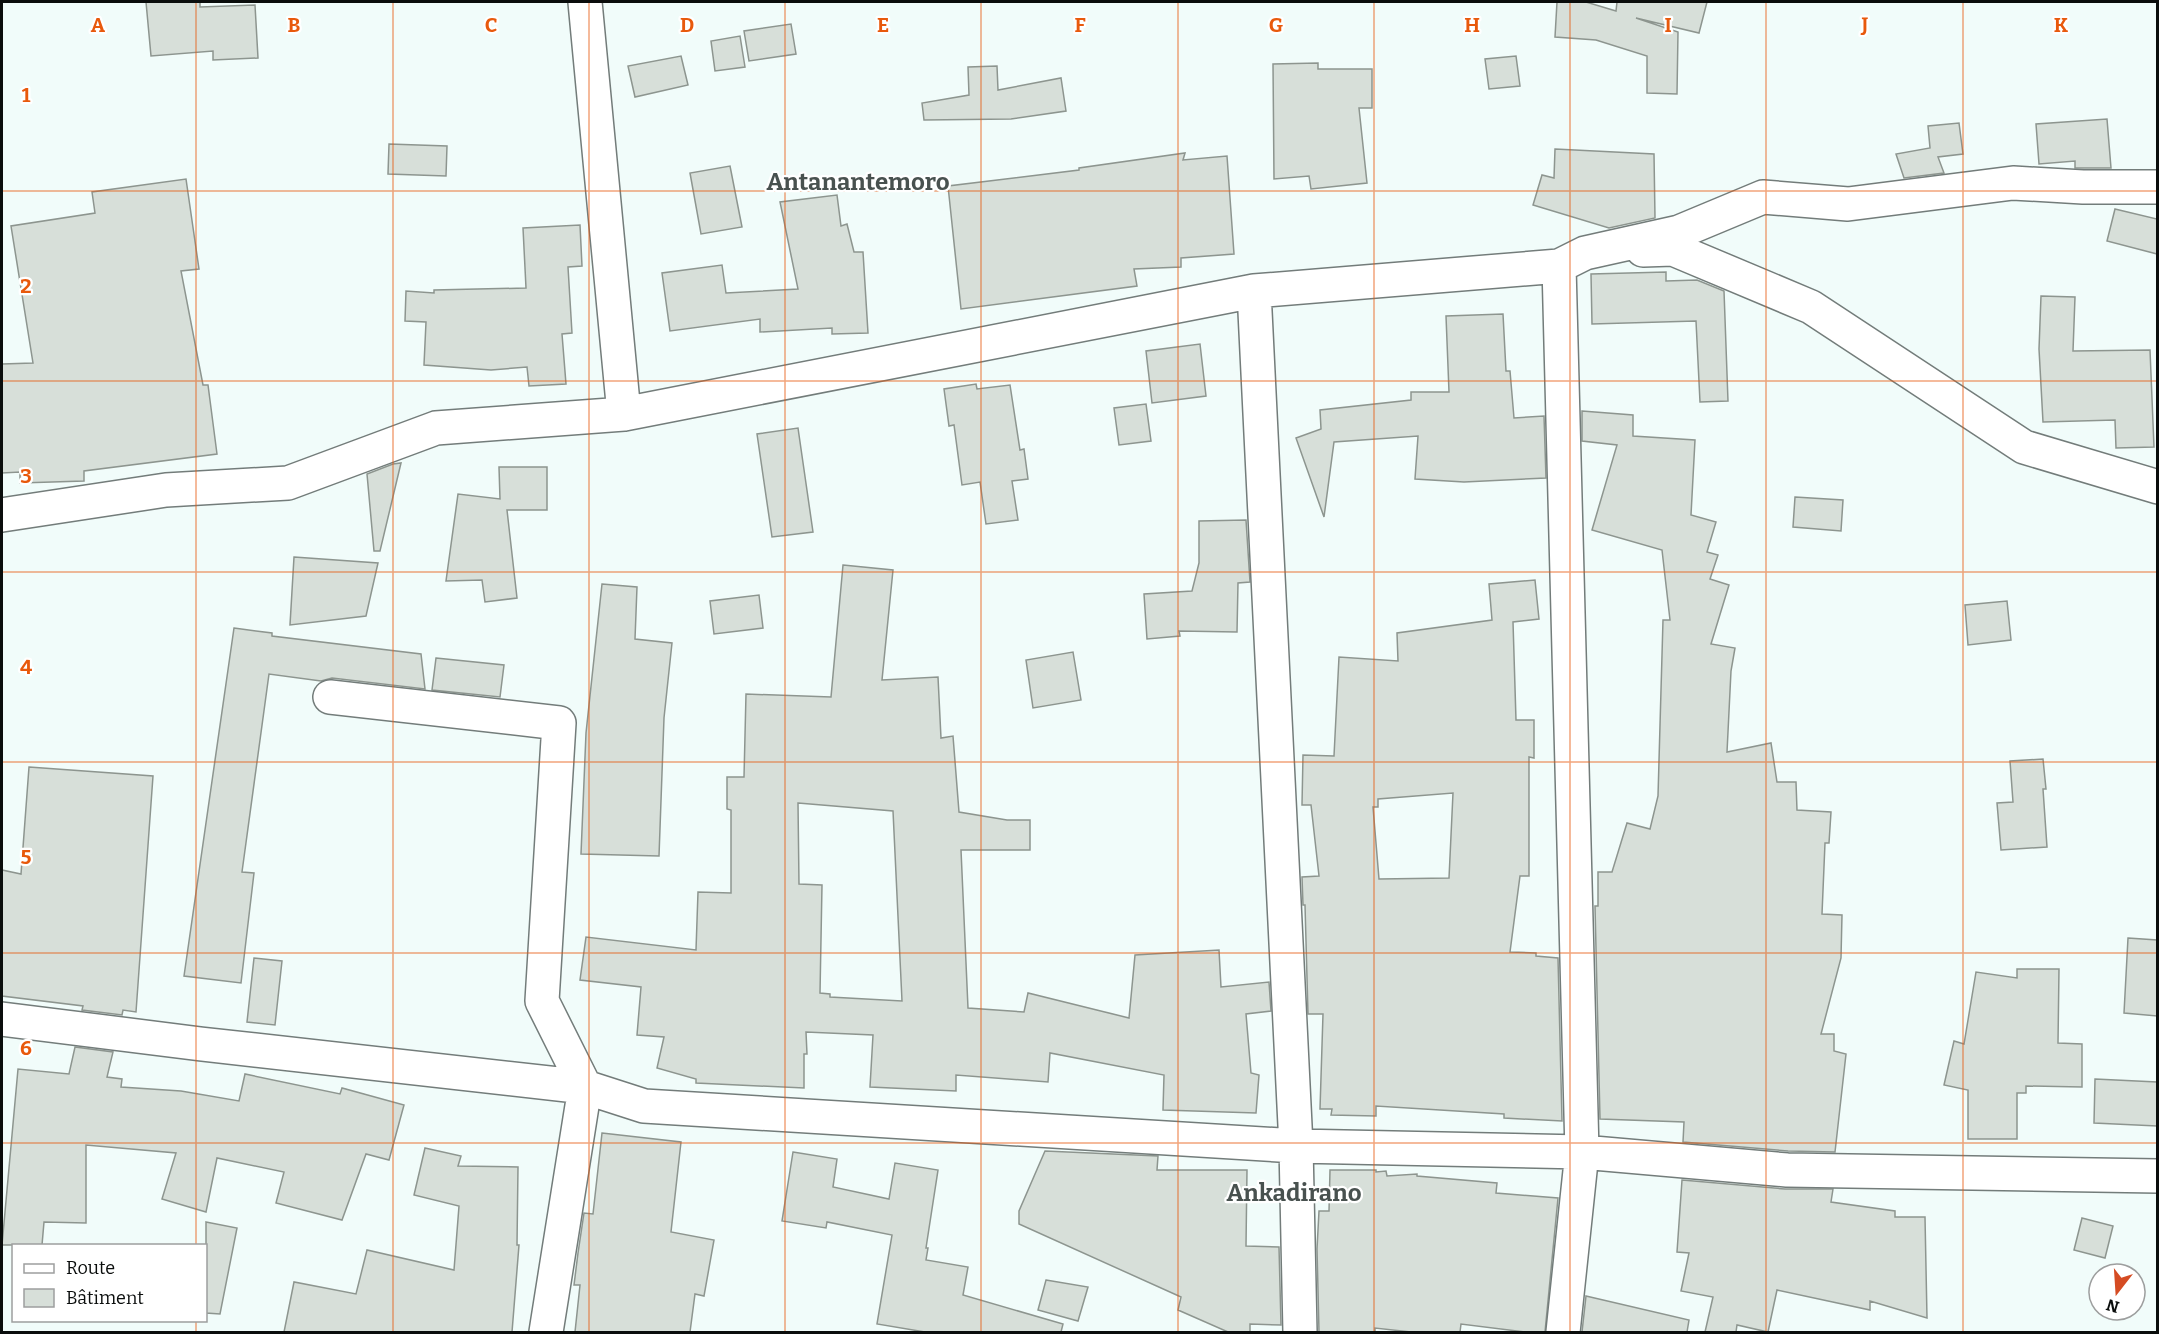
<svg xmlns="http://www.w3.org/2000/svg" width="2159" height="1334" font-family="Bitter,serif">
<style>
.building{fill:#d7dfd9;stroke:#8d958f;stroke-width:1.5;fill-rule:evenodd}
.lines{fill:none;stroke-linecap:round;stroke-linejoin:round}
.minor-casing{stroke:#737c7a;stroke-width:36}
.minor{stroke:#fff;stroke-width:33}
.grid{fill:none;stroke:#e8590c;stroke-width:1.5;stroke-opacity:0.55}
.labels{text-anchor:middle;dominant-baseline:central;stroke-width:4.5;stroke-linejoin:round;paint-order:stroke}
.district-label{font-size:24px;font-weight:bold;fill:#48514f;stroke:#fff}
.grid-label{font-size:20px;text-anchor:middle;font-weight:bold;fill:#e8590c;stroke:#fff;stroke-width:4.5;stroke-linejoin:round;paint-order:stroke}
</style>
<rect width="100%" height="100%" fill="#f1fcfa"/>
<path class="building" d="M 146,2 L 200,2 L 200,7 L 255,5 L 258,58 L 213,60 L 213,51 L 151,56 Z
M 1557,2 L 1586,2 L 1616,11 L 1617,2 L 1707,2 L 1699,33 L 1636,18 L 1678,32 L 1677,94 L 1647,93 L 1647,56 L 1596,40 L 1555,37 Z
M 791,24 L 796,54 L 749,61 L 744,31 Z
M 740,36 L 745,67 L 715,71 L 711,41 Z
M 681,56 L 688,85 L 635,97 L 628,66 Z
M 1516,56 L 1520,86 L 1489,89 L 1485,59 Z
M 1318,63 L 1318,69 L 1372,69 L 1372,108 L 1359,108 L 1367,183 L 1311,189 L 1309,176 L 1274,179 L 1273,64 Z
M 997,66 L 998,90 L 1061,78 L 1066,111 L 1011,119 L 924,120 L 922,103 L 969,95 L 968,67 Z
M 2107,119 L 2111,168 L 2075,168 L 2075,161 L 2039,164 L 2036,124 Z
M 1959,123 L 1963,154 L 1938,157 L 1944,173 L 1904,178 L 1896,154 L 1930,148 L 1928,126 Z
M 389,144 L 447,146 L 446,176 L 388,174 Z
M 1555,149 L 1654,154 L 1655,218 L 1609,228 L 1533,205 L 1542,175 L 1554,178 Z
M 1185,153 L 1183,160 L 1227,156 L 1234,254 L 1181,258 L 1181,267 L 1134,269 L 1137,286 L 961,309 L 948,186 L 1079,170 L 1079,168 Z
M 730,166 L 742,227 L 701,234 L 690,173 Z
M 186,179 L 199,269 L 181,271 L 203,385 L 208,385 L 217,454 L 84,471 L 84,481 L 20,483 L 20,472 L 2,473 L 2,364 L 33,363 L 11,226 L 95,213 L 92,192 Z
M 837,195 L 841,226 L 847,224 L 854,252 L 863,252 L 868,333 L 832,334 L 832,328 L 760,332 L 760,319 L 670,331 L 662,273 L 722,265 L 726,293 L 798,289 L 780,202 Z
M 2115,209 L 2157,219 L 2157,254 L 2107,241 Z
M 580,225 L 582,266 L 568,267 L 572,333 L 562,334 L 566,384 L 529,386 L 527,367 L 491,370 L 424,365 L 426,322 L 405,321 L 406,291 L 434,293 L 434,290 L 526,288 L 523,228 Z
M 1666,272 L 1666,281 L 1697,280 L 1724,291 L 1728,401 L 1700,402 L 1696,321 L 1592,324 L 1591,274 Z
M 2041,296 L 2075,297 L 2073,351 L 2150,350 L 2154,447 L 2116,448 L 2115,420 L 2043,422 L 2039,349 Z
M 1503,314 L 1506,371 L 1510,371 L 1514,418 L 1544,416 L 1546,478 L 1464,482 L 1415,479 L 1418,436 L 1334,442 L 1324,517 L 1296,438 L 1321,429 L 1320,410 L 1411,400 L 1411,392 L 1449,392 L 1446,316 Z
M 1200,344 L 1206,396 L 1152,403 L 1146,351 Z
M 976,384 L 977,389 L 1010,385 L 1020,450 L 1024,449 L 1028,479 L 1012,481 L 1018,520 L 986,524 L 980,482 L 962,485 L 954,425 L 949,426 L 944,389 Z
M 1146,404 L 1151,441 L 1119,445 L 1114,408 Z
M 1582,411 L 1633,415 L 1633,436 L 1695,440 L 1691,515 L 1716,522 L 1707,552 L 1718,555 L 1710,579 L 1729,585 L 1711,644 L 1735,648 L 1731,671 L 1727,752 L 1771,743 L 1777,782 L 1796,782 L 1797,810 L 1831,812 L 1829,843 L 1825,843 L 1822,914 L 1842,915 L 1841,958 L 1821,1034 L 1834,1034 L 1834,1051 L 1846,1054 L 1835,1152 L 1788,1151 L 1683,1142 L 1684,1122 L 1600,1119 L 1595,906 L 1598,906 L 1598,872 L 1612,872 L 1627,823 L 1650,829 L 1658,796 L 1663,620 L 1670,620 L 1662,550 L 1592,530 L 1617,445 L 1582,441 Z
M 798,428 L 813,532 L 772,537 L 757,434 Z
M 401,463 L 380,551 L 374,551 L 367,474 L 393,464 Z
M 499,467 L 547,467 L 547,510 L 507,510 L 517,598 L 485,602 L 482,580 L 446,581 L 458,494 L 500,499 Z
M 1795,497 L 1843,500 L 1841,531 L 1793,527 Z
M 1246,520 L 1250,582 L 1238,583 L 1237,632 L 1179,631 L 1180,636 L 1147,639 L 1144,594 L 1192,591 L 1199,563 L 1199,521 Z
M 294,557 L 378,563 L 366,616 L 290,625 Z
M 843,565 L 893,570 L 882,680 L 938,677 L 941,738 L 953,736 L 959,812 L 1007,820 L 1030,820 L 1030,850 L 961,850 L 968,1008 L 1024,1012 L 1028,993 L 1129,1018 L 1135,955 L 1219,950 L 1221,987 L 1269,982 L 1271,1011 L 1246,1014 L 1251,1073 L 1259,1075 L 1256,1113 L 1163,1110 L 1164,1075 L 1050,1053 L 1048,1082 L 956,1075 L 956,1091 L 870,1087 L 873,1035 L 806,1032 L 807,1054 L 804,1054 L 804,1088 L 696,1083 L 696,1079 L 657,1068 L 664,1037 L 637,1035 L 641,987 L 580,980 L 586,937 L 696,950 L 698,892 L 731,893 L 731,810 L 727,809 L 727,777 L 744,777 L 746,694 L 831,697 ZM 798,803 L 893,811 L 902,1001 L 830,997 L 830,994 L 820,993 L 822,885 L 799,884 Z
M 1535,580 L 1539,619 L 1513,622 L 1516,720 L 1534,720 L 1534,758 L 1529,757 L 1529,876 L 1520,876 L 1510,952 L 1536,953 L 1536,956 L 1558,958 L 1562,1121 L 1504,1118 L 1504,1114 L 1376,1106 L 1376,1116 L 1331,1115 L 1332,1109 L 1320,1109 L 1323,1014 L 1308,1014 L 1305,905 L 1303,905 L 1302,877 L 1319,876 L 1311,805 L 1302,805 L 1303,755 L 1334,756 L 1339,657 L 1398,661 L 1397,633 L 1492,620 L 1489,584 ZM 1453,793 L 1449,878 L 1379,879 L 1373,807 L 1378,807 L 1378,799 Z
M 602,584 L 637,587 L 635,639 L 672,643 L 664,718 L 659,856 L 581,854 L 586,733 Z
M 759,595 L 763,628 L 714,634 L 710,601 Z
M 2007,601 L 2011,640 L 1968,645 L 1965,605 Z
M 234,628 L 272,633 L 272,636 L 421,654 L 425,689 L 332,678 L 321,681 L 269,674 L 242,872 L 254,873 L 241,983 L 184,976 Z
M 1073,652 L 1081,700 L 1033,708 L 1026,660 Z
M 436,658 L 504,665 L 500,697 L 432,690 Z
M 2043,759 L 2046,789 L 2043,789 L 2047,847 L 2001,850 L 1997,803 L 2013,802 L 2010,761 Z
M 29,767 L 153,776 L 136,1012 L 123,1010 L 122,1015 L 82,1010 L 83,1006 L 2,996 L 2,870 L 21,874 Z
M 2128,938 L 2157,940 L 2157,1016 L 2124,1013 Z
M 254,958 L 282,961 L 275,1025 L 247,1022 Z
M 2017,969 L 2059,969 L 2058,1043 L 2082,1044 L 2082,1087 L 2026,1086 L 2026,1093 L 2017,1093 L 2017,1139 L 1968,1139 L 1968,1090 L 1944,1085 L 1954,1041 L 1964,1044 L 1976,972 L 2017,978 Z
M 75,1047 L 113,1052 L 107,1077 L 122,1079 L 121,1087 L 181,1091 L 239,1101 L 245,1074 L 340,1094 L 342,1088 L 404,1105 L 389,1160 L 366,1154 L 342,1220 L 276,1203 L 284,1172 L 217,1158 L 206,1212 L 162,1199 L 176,1153 L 86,1145 L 86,1223 L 44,1222 L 42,1245 L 2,1245 L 18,1069 L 69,1074 Z
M 2095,1079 L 2157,1082 L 2157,1126 L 2094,1123 Z
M 602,1133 L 681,1142 L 671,1232 L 714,1240 L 704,1296 L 695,1294 L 690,1332 L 575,1332 L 580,1285 L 574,1285 L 578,1253 L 584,1213 L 593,1214 Z
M 425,1148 L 461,1156 L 458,1166 L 518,1167 L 517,1245 L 519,1245 L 512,1332 L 284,1332 L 294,1282 L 356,1294 L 367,1250 L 454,1270 L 459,1206 L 414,1195 Z
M 1045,1151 L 1158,1156 L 1157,1170 L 1247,1170 L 1246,1246 L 1279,1247 L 1281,1325 L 1250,1324 L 1250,1332 L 1228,1332 L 1178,1310 L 1181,1297 L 1019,1224 L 1019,1211 Z
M 793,1152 L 837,1159 L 833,1187 L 889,1199 L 895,1163 L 938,1170 L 926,1248 L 928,1248 L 926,1260 L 968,1267 L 963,1295 L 1063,1324 L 1061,1332 L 925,1332 L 877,1324 L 892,1235 L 827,1222 L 826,1228 L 782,1221 Z
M 1330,1170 L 1376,1170 L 1376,1172 L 1386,1171 L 1387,1176 L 1417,1174 L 1417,1176 L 1497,1183 L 1496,1193 L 1558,1198 L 1545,1332 L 1525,1332 L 1461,1324 L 1460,1332 L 1411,1332 L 1375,1328 L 1375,1332 L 1319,1332 L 1317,1249 L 1319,1211 L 1329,1211 Z
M 1682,1180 L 1785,1189 L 1833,1189 L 1831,1202 L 1895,1211 L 1895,1217 L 1925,1217 L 1927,1318 L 1870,1301 L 1870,1310 L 1777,1290 L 1768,1332 L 1737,1325 L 1736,1332 L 1705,1332 L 1713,1297 L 1681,1291 L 1689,1253 L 1677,1252 Z
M 2082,1218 L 2113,1226 L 2105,1258 L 2074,1250 Z
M 206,1222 L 237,1228 L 220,1314 L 206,1313 Z
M 1046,1280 L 1088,1287 L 1078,1321 L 1038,1310 Z
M 1586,1296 L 1689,1320 L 1687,1332 L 1582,1332 Z"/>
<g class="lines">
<defs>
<path id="minor" d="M 585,2 L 624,414 L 1254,291 L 1559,266 L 1585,253 L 1679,232 L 1763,197 L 1848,204 L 2013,183 L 2083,187 L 2158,187
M 1643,250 L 1673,249 L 1811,307 L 2024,447 L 2158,487
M 1559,266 L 1582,1152 L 1563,1332
M 1254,291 L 1296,1146 L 1300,1332
M 2,515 L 166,490 L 288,483 L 436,428 L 624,414
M 330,697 L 559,723 L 542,1001 L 585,1087 L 546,1332
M 2,1019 L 201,1044 L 585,1087 L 644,1106 L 1296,1146 L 1582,1152 L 1787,1170 L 2158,1176"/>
</defs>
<use href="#minor" class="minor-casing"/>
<use href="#minor" class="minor"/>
</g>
<path class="grid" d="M 196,2 L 196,1246M 393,2 L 393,1332M 589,2 L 589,1332M 785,2 L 785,1332M 981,2 L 981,1332M 1178,2 L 1178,1332M 1374,2 L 1374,1332M 1570,2 L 1570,1332M 1766,2 L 1766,1332M 1963,2 L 1963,1332M 2,191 L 2158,191M 2,381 L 2158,381M 2,572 L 2158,572M 2,762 L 2158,762M 2,953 L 2158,953M 2,1143 L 2158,1143M 196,1320 L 196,1332"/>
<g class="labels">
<g class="district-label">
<text x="858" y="182">Antanantemoro</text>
<text x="1294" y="1193">Ankadirano</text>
</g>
</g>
<g class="grid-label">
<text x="98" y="32">A</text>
<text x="294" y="32">B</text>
<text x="491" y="32">C</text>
<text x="687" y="32">D</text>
<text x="883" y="32">E</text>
<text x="1080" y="32">F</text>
<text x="1276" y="32">G</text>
<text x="1472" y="32">H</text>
<text x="1668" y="32">I</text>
<text x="1865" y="32">J</text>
<text x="2061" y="32">K</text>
<text x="26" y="102">1</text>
<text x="26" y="293">2</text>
<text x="26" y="483">3</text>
<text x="26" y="674">4</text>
<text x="26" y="864">5</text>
<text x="26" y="1055">6</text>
</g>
<rect width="2159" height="1334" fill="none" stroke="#0a0d0c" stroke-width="6"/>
<rect x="12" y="1244" width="195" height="78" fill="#ffffff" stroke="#9d9e9e" stroke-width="1.5"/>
<rect x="24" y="1264" width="30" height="9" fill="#ffffff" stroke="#9d9e9e" stroke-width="1.5"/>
<text x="66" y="1274" font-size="18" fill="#0a0d0c">Route</text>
<rect x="24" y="1289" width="30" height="18" fill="#d7dfd9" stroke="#9d9e9e" stroke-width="1.5"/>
<text x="66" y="1304" font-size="18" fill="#0a0d0c">Bâtiment</text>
<g transform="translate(2117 1292) rotate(197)"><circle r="28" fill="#ffffff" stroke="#9d9e9e" stroke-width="1.5"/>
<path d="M0-4.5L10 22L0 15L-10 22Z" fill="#d54c23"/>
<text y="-9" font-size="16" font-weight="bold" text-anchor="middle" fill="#0a0d0c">N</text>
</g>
</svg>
